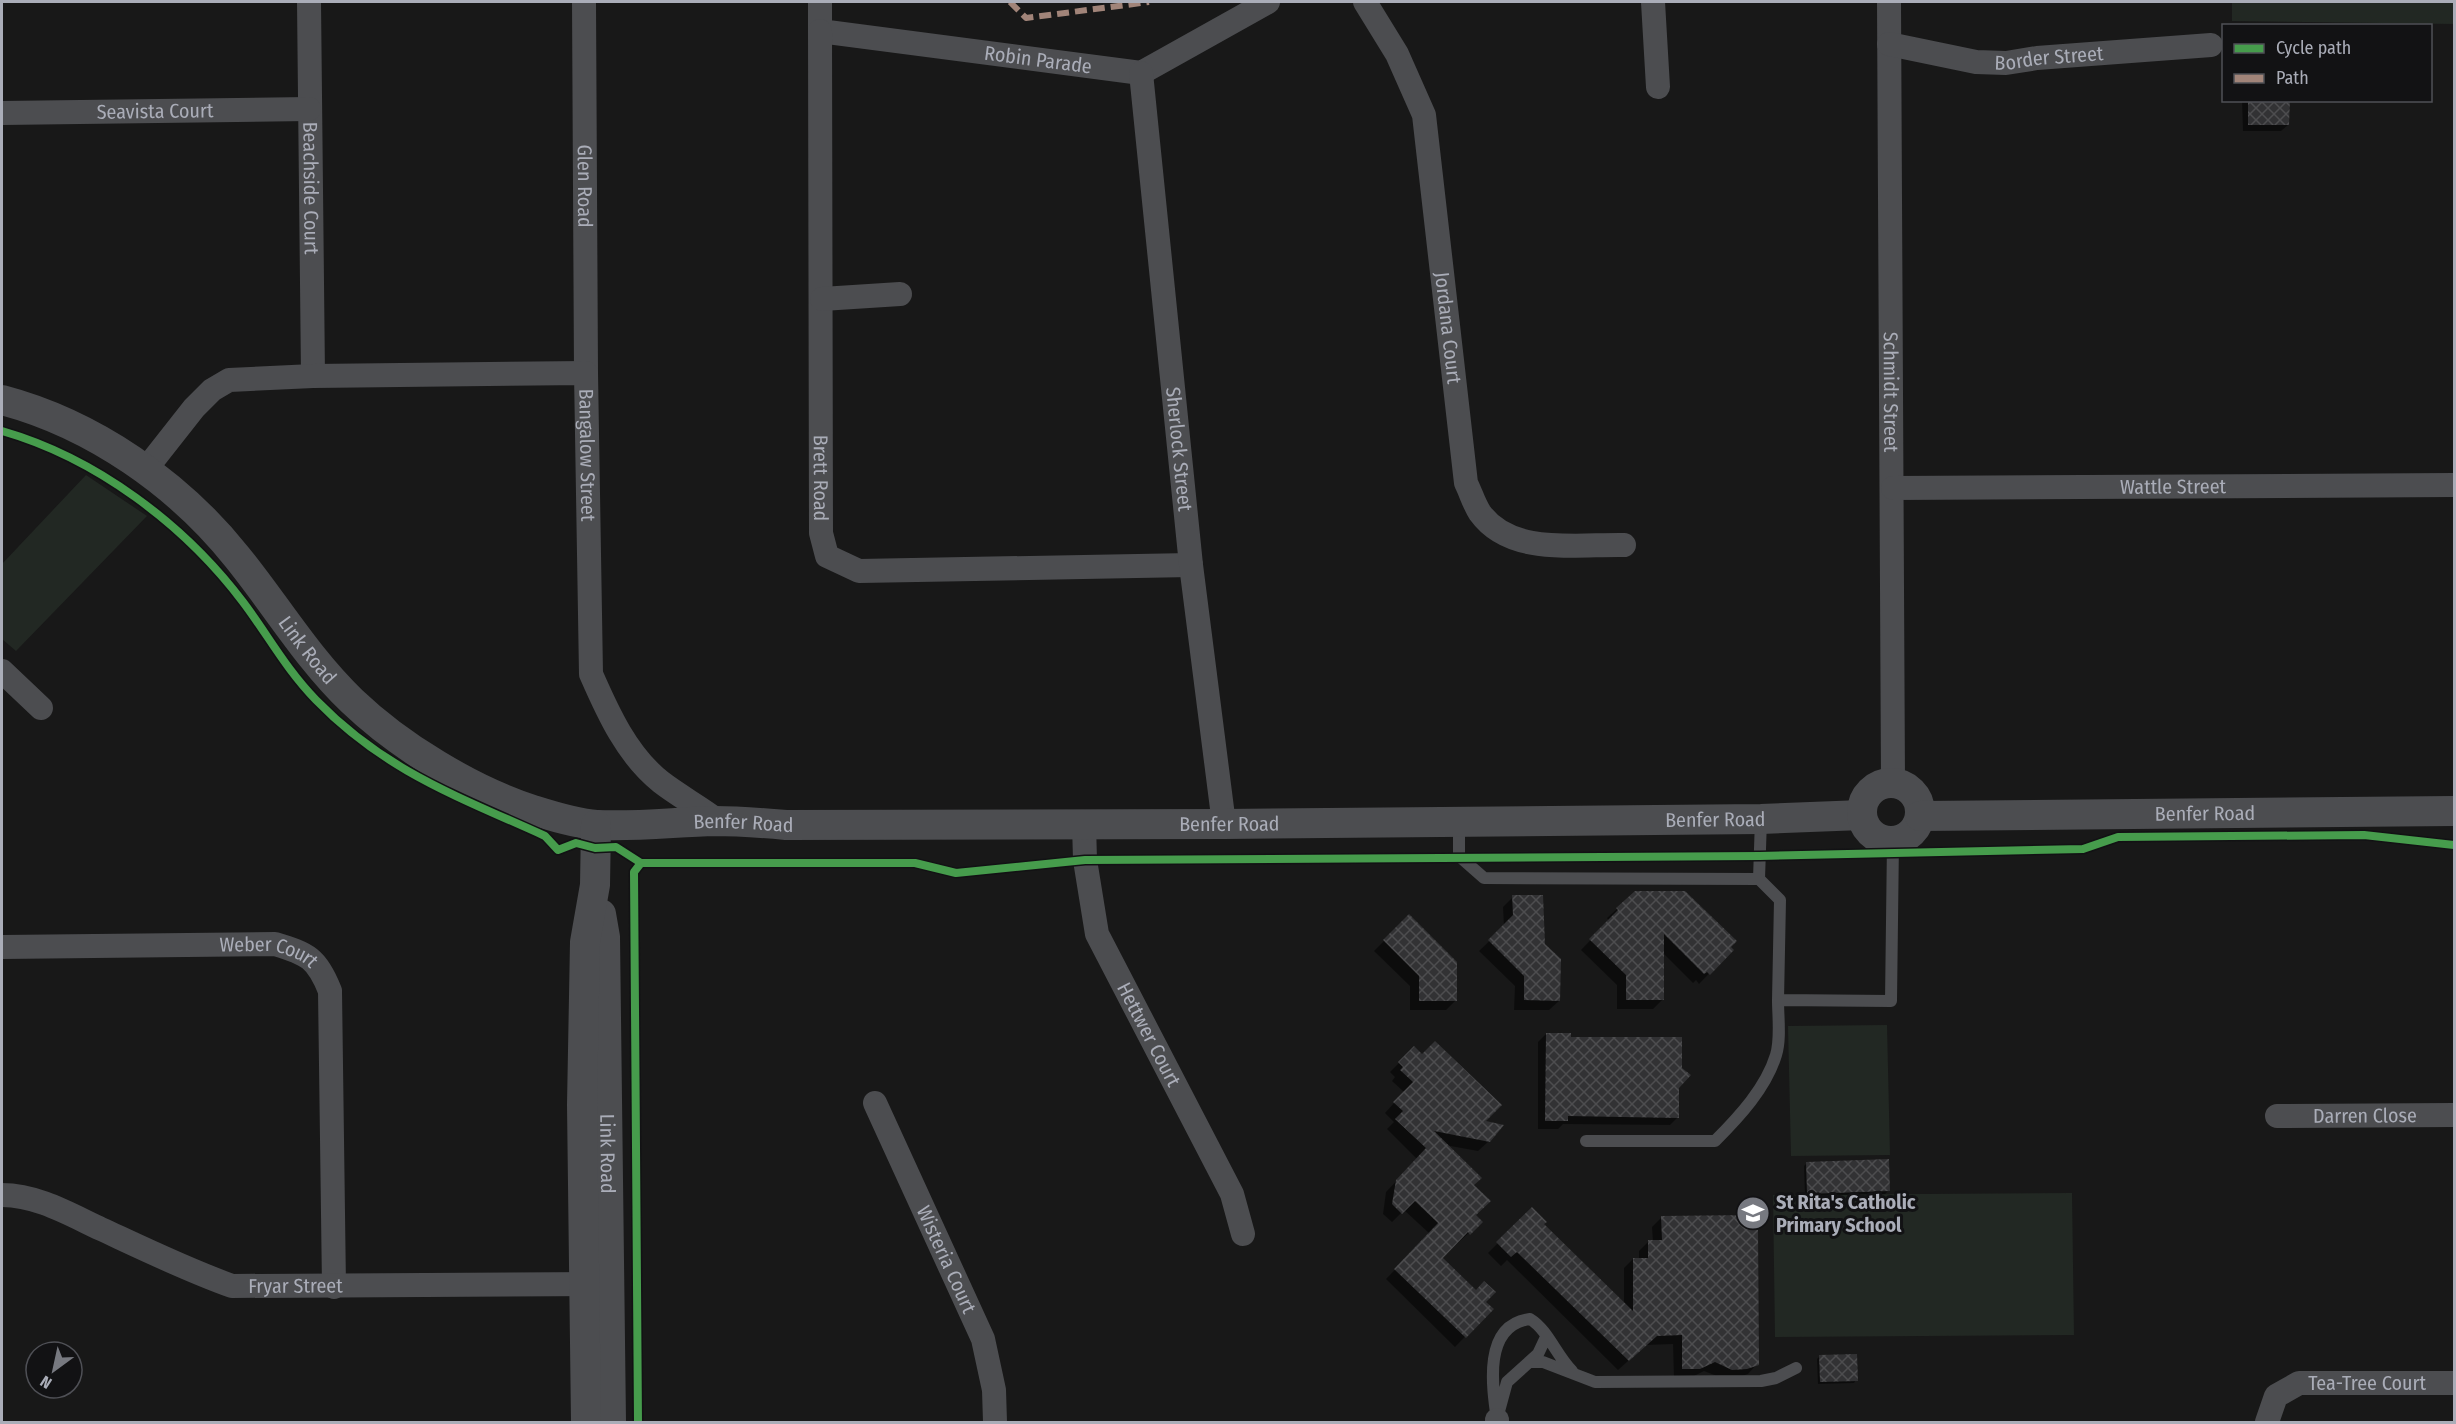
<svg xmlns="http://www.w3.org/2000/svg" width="2456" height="1424" font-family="'Fira Sans Condensed',sans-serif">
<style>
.park{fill:#222823}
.shadow{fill:#0007}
.building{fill:url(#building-cross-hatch)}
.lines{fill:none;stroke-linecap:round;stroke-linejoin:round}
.service{stroke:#4c4d50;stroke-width:12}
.minor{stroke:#4c4d50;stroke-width:24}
.tertiary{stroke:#4c4d50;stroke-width:30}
.quiet{stroke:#a18479;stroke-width:6;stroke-dasharray:12 6;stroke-linecap:butt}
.cycleway-casing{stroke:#121214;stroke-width:11}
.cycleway{stroke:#469c4c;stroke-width:8}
.labels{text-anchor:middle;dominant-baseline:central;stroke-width:6;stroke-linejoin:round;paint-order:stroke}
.street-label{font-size:20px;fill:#aaadb8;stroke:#121214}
.poi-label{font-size:20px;font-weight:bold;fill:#aaadb8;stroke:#121214;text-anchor:start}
</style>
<defs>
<pattern id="building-cross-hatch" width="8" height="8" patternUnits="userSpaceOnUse" patternTransform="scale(1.5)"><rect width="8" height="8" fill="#323234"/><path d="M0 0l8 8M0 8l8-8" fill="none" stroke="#4d4d4f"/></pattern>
</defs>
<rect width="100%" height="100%" fill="#181818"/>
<path class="park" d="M 2232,2 L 2454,2 L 2454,24 L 2232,21 Z
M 86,475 L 147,516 L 16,651 L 2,639 L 2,564 Z
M 1887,1025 L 1890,1155 L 1791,1156 L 1788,1026 Z
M 2072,1193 L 2074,1335 L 1775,1337 L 1773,1195 Z"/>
<path class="shadow" d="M 2242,100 L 2288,100 L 2288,125 L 2281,131 L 2243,131 Z
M 1513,897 L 1543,944 L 1559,1001 L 1549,1010 L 1514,1010 L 1515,986 L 1479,951 L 1504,927 L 1503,907 Z
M 1617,909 L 1729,947 L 1732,950 L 1699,984 L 1696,980 L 1693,983 L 1662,952 L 1663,999 L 1653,1009 L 1617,1009 L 1617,985 L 1581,950 L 1609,921 L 1607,918 Z
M 1409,916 L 1456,1000 L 1446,1010 L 1410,1010 L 1410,986 L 1374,951 Z
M 1546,1034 L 1570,1038 L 1678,1087 L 1678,1117 L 1670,1125 L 1563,1124 L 1558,1129 L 1538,1129 L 1538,1042 Z
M 1414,1048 L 1483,1121 L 1489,1141 L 1478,1151 L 1445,1145 L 1472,1185 L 1474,1215 L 1481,1222 L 1441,1258 L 1492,1309 L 1455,1347 L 1386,1279 L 1430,1234 L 1404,1210 L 1392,1222 L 1383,1214 L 1386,1192 L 1417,1159 L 1387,1129 L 1394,1122 L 1385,1113 L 1404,1092 L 1392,1081 L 1395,1077 L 1390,1072 Z
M 1807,1163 L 1888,1191 L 1885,1194 L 1805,1196 L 1804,1166 Z
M 1532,1209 L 1542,1225 L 1624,1304 L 1624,1268 L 1633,1259 L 1639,1259 L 1639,1251 L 1648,1242 L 1653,1242 L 1652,1227 L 1662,1217 L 1757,1364 L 1748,1374 L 1736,1378 L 1722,1378 L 1704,1371 L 1690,1378 L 1674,1378 L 1673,1344 L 1646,1345 L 1618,1370 L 1507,1260 L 1501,1266 L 1488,1253 Z
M 1820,1356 L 1856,1380 L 1854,1383 L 1818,1384 L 1817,1359 Z"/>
<path class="building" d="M 2248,100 L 2290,100 L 2289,125 L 2248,125 Z
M 1635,891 L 1685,891 L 1737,941 L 1731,947 L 1734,950 L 1710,975 L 1707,972 L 1704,974 L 1664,934 L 1664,1000 L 1626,1000 L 1626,975 L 1589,939 L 1618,910 L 1616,908 Z
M 1512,895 L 1543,895 L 1545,944 L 1561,959 L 1560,1001 L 1524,1000 L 1524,976 L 1488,940 L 1513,915 Z
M 1409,914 L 1457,962 L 1457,1001 L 1419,1001 L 1419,976 L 1383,940 Z
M 1546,1033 L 1571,1033 L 1571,1037 L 1682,1037 L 1682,1068 L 1691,1075 L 1679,1088 L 1679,1118 L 1568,1116 L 1568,1121 L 1545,1121 Z
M 1435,1041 L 1502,1105 L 1486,1121 L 1504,1125 L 1490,1142 L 1434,1131 L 1482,1178 L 1474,1185 L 1491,1201 L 1476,1215 L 1483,1222 L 1470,1235 L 1468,1232 L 1443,1258 L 1476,1290 L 1484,1281 L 1496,1292 L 1486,1302 L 1494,1309 L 1466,1338 L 1394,1269 L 1438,1223 L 1415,1201 L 1402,1214 L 1392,1204 L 1396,1180 L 1426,1148 L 1395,1119 L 1403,1111 L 1393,1102 L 1413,1082 L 1400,1070 L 1403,1067 L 1398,1062 L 1414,1046 L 1422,1054 Z
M 1889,1159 L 1890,1191 L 1807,1194 L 1806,1162 Z
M 1532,1207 L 1547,1222 L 1544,1224 L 1633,1311 L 1633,1258 L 1648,1258 L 1648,1240 L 1662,1240 L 1661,1216 L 1749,1215 L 1750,1230 L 1758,1230 L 1759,1365 L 1747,1369 L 1732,1370 L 1715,1362 L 1700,1369 L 1682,1369 L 1682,1335 L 1657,1336 L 1629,1361 L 1517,1252 L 1511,1257 L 1496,1242 Z
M 1857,1354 L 1858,1381 L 1820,1382 L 1819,1355 Z"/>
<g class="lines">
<path class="service" d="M 1459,823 L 1459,856 L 1484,878 L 1759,879 L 1780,900 L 1778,1000 L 1891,1001 L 1893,841
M 1759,879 L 1761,819
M 1586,1141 L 1715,1141 C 1739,1117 1766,1088 1776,1055 C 1781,1039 1778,1017 1778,1000
M 1529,1362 L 1543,1362 L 1595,1382 L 1761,1381 L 1776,1378 L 1796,1368
M 1498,1415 L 1507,1382 L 1538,1354 L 1546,1337
M 1497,1420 C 1492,1386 1483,1325 1530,1319 C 1548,1330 1556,1355 1572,1371"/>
<g class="minor">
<path id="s1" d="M 309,2 L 313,376"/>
<path id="s2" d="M 584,2 L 586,373"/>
<path id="s3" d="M 820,2 L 820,31 L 1141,73 L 1268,2"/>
<path id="s4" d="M 1365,2 L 1397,54 L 1424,115 L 1466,483 C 1471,493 1474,504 1480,513 C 1511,556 1577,544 1624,545"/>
<path d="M 1653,2 L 1658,87"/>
<path id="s5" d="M 1889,2 L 1893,783"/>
<path id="s6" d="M 820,31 L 821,533 L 827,556 L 859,571 L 1191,565"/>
<path id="s7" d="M 1889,44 L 1976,62 L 2006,63 L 2037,58 L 2211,45"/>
<path id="s8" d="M 1141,73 L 1191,565 L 1224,824"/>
<path id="s9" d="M 2,113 L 309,109"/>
<path d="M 822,299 L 900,294"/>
<path id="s10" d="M 146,469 L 194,408 L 212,390 L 229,380 L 313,376 L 586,373 L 591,674 C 608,713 627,755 661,782 C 679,796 700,807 718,821"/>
<path id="s11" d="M 1893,488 L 2454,485"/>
<path d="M 2,671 L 41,708"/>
<path id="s12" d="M 1084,824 L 1085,860 L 1097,934 L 1232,1194 L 1243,1234"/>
<path id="s13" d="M 2,947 L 275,944 C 308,954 317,958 330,991 L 334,1287"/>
<path id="s14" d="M 875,1103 L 983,1339 L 994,1390 L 995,1422"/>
<path id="s15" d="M 2277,1116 L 2454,1115"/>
<path id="s16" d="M 2,1195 C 37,1195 69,1214 101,1229 C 144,1249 187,1270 232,1286 L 601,1284"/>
<path d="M 1497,1420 L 1497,1422"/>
<path id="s17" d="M 2267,1422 L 2276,1396 L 2299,1383 L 2454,1383"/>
</g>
<g class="tertiary">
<path id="s18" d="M 2,400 C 93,424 179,484 237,557 C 276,605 307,658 352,701 C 399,746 471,790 533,810 C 552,816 577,824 597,825 C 636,827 676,822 715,821 C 739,821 763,823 786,825 L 1224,824 L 1761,819 L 1862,815"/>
<circle cx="1891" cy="812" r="29"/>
<path id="s19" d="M 1920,816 L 2454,811"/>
<path id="s20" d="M 601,914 L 605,937 L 611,1422"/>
<path d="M 586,1422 L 582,1105 L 585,942 L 595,885 L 596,825"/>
</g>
<path class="quiet" d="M 1010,2 L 1026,18 L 1149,2"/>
<defs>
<path id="cycleway" d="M 2,431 C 96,458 184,524 243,602 C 268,635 285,668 316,700 C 385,771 457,796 545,836 L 558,850 L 576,843 L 595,848 L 616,847 L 641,863 L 915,863 L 956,873 L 1085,860 L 1760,856 L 2083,849 L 2118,837 L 2364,835 L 2454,845
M 638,1422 L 634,872 L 641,863"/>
</defs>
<use href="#cycleway" class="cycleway-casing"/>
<use href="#cycleway" class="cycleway"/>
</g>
<defs>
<symbol id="school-disc" viewBox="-11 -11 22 22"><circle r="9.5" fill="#777980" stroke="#121214"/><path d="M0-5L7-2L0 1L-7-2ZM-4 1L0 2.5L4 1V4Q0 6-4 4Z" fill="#fff"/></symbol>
</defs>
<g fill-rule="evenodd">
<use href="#school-disc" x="1734" y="1194" width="38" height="38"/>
</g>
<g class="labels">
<g class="street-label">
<text stroke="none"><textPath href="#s7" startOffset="162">Border Street</textPath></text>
<text stroke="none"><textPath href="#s3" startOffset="249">Robin Parade</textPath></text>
<text stroke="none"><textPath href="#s9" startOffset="153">Seavista Court</textPath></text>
<text stroke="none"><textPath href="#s2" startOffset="184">Glen Road</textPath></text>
<text stroke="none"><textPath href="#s1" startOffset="186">Beachside Court</textPath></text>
<text stroke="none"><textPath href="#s4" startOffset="342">Jordana Court</textPath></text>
<text stroke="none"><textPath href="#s5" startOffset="390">Schmidt Street</textPath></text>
<text stroke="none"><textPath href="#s8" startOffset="378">Sherlock Street</textPath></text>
<text stroke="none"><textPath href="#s10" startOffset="562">Bangalow Street</textPath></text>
<text stroke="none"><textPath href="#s6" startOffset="447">Brett Road</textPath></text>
<text stroke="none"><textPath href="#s11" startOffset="280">Wattle Street</textPath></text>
<text stroke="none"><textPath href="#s18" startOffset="404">Link Road</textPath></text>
<text stroke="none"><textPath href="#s19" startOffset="285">Benfer Road</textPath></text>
<text stroke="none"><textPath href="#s18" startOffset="1869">Benfer Road</textPath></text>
<text stroke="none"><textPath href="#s18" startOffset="897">Benfer Road</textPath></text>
<text stroke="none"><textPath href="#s18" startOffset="1383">Benfer Road</textPath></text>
<text stroke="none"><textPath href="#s13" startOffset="268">Weber Court</textPath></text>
<text stroke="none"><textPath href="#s12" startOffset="224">Hettwer Court</textPath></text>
<text stroke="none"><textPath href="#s15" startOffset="88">Darren Close</textPath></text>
<text stroke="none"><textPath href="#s20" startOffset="240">Link Road</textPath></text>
<text stroke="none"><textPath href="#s14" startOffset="172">Wisteria Court</textPath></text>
<text stroke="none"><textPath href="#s16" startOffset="312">Fryar Street</textPath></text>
<text stroke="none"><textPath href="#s17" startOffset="122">Tea-Tree Court</textPath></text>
</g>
<g class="poi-label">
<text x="1776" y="1202">St Rita's Catholic<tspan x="1776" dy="23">Primary School</tspan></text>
</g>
</g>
<rect width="2456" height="1424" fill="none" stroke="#aaadb8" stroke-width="6"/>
<rect x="2222" y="24" width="210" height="78" fill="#121214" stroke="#4f5056" stroke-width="1.5"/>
<rect x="2234" y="44" width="30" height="9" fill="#469c4c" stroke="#4f5056" stroke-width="1.5"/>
<text x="2276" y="54" font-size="18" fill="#aaadb8">Cycle path</text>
<rect x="2234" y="74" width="30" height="9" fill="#a18479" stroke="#4f5056" stroke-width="1.5"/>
<text x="2276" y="84" font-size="18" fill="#aaadb8">Path</text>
<g transform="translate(54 1370) rotate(213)"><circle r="28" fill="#121214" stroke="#4f5056" stroke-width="1.5"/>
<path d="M0-4.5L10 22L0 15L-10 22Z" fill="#777980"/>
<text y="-9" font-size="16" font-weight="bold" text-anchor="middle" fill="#aaadb8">N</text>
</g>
</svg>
